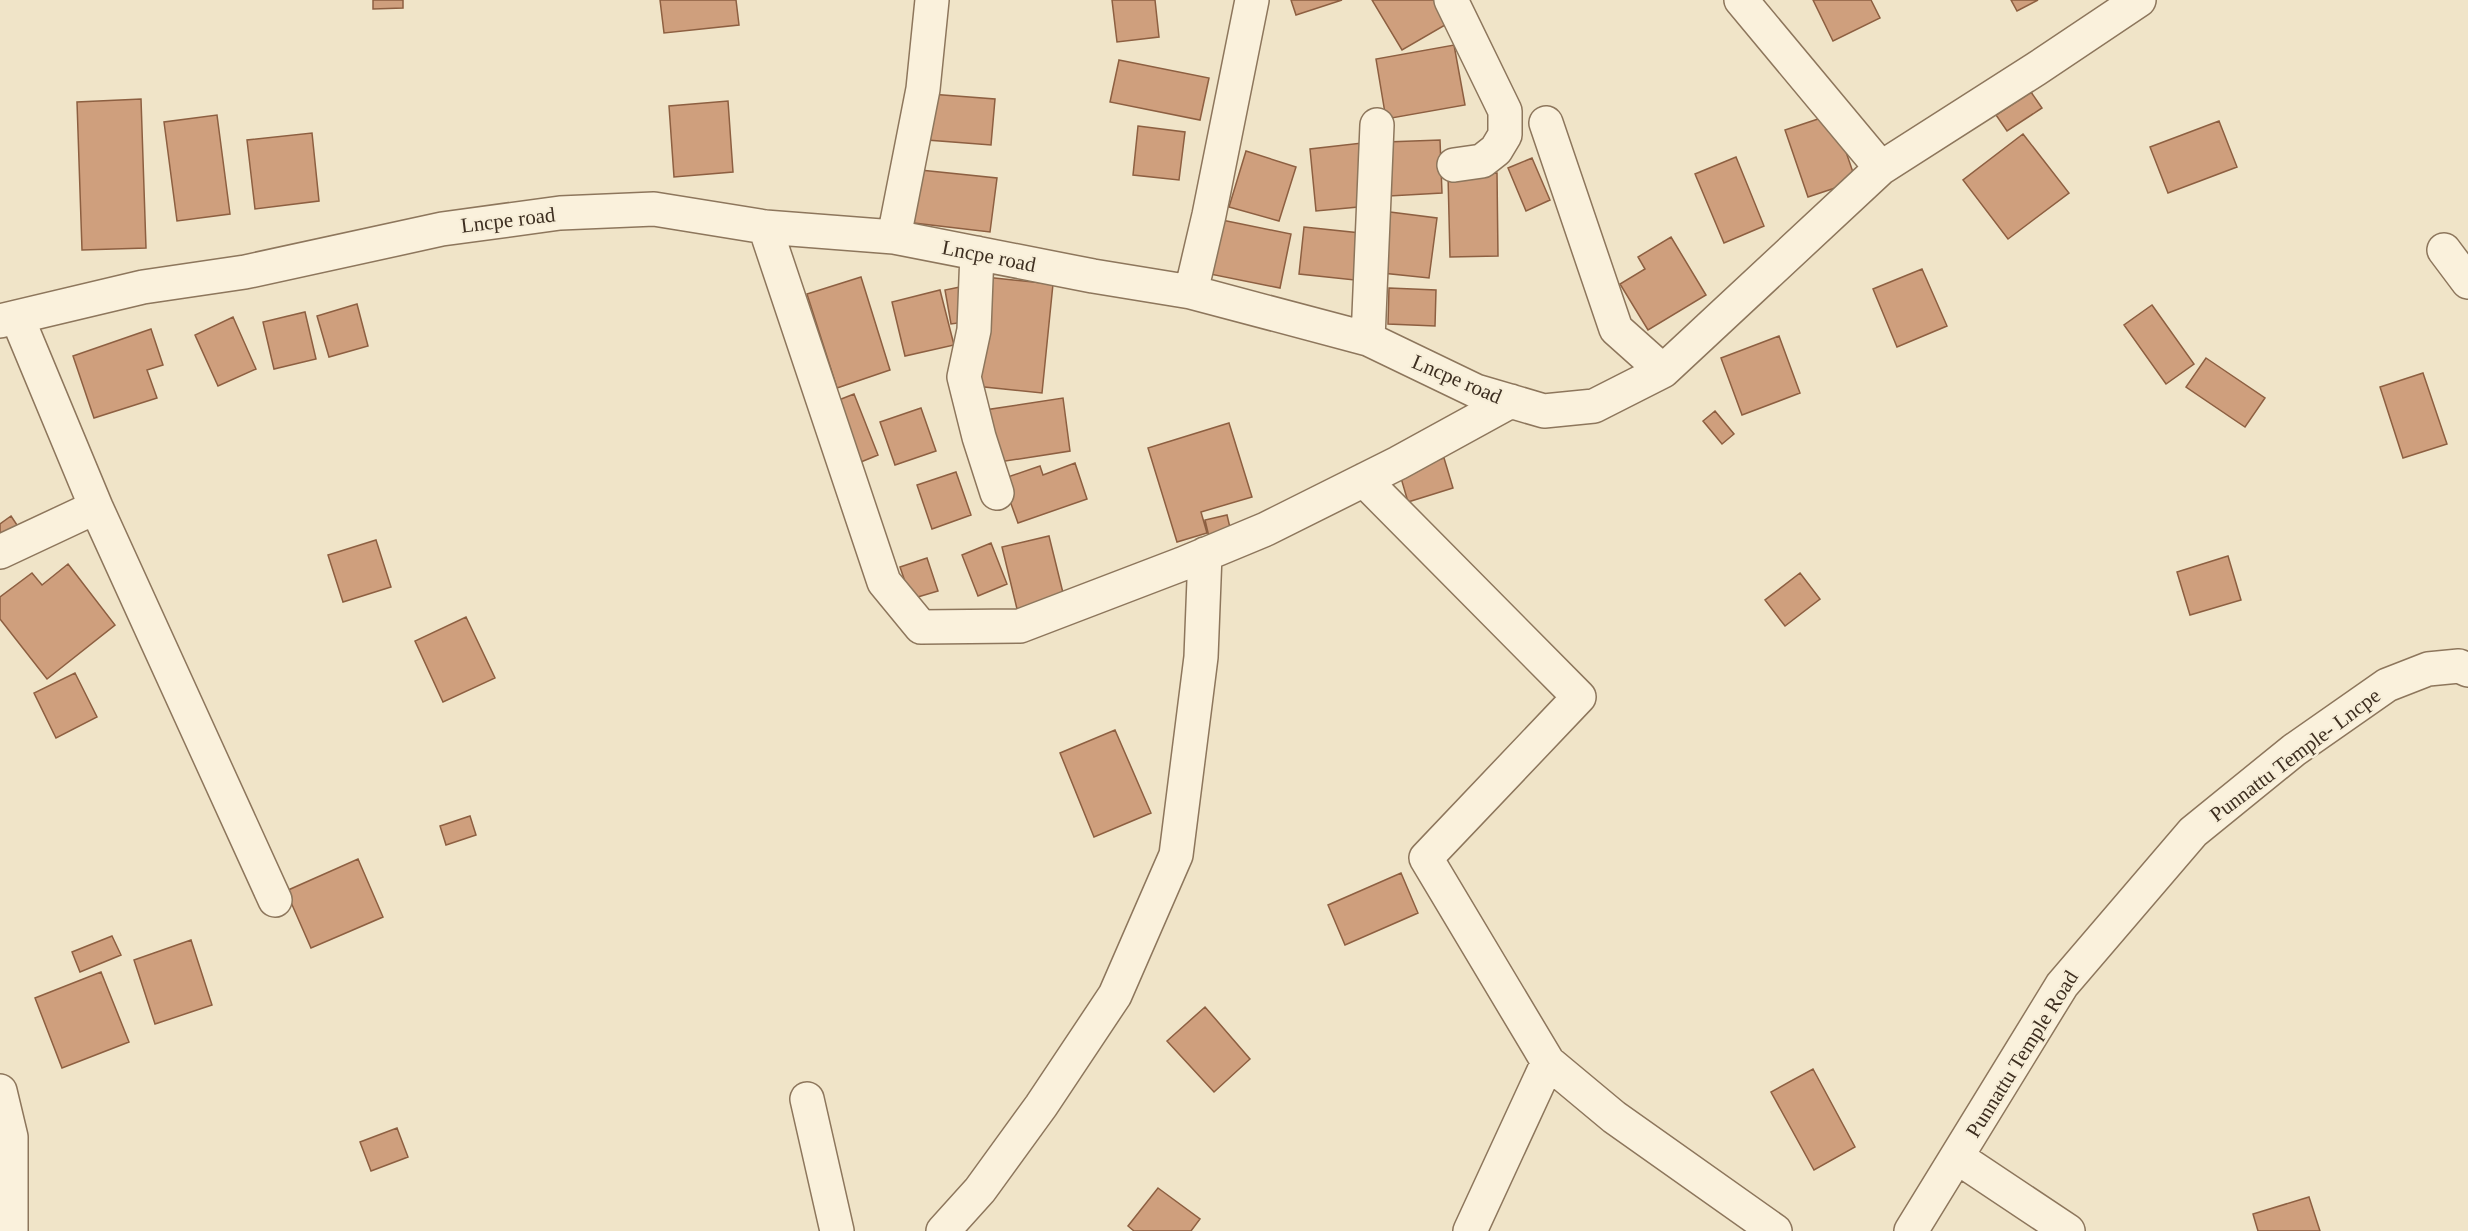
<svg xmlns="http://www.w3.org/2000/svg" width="2468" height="1231" font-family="'Times New Roman',serif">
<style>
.building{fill:#cf9f7d;stroke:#8d5f41;stroke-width:1.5}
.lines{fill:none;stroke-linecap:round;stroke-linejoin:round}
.minor-casing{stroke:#8d765c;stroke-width:36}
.minor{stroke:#faf1dc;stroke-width:33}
.labels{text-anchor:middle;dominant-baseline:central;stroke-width:4.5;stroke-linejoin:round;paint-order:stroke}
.street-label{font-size:21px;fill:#3d2e20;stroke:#f7eed8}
</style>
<rect width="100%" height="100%" fill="#f0e4c8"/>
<path class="building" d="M 373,0 L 403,0 L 403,8 L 373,9 Z
M 660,0 L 736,0 L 739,25 L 664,33 Z
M 1112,0 L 1155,0 L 1159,37 L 1117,42 Z
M 1291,0 L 1342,0 L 1296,15 Z
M 1372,0 L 1439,0 L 1452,21 L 1402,50 Z
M 1813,0 L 1871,0 L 1880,18 L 1833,41 Z
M 2011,0 L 2038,0 L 2017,11 Z
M 1454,45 L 1465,105 L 1386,119 L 1376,59 Z
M 1119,60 L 1209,78 L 1200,120 L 1110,102 Z
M 2031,92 L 2042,108 L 2007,131 L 1996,115 Z
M 930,94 L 995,99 L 991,145 L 927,140 Z
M 141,99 L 146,248 L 82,250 L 77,102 Z
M 728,101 L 733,172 L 674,177 L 669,106 Z
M 1833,114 L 1856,181 L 1808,197 L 1785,130 Z
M 217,115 L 230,214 L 177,221 L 164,122 Z
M 2219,121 L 2237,167 L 2168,193 L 2150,147 Z
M 1138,126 L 1185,132 L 1179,180 L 1133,175 Z
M 312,133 L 319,201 L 255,209 L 247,140 Z
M 2023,134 L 2069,193 L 2008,239 L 1963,180 Z
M 1440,140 L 1442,193 L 1389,196 L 1386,142 Z
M 1362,143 L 1369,206 L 1316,211 L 1310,149 Z
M 1246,151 L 1296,167 L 1279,221 L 1229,207 Z
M 1736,157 L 1764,226 L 1724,243 L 1695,174 Z
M 1532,158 L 1550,200 L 1526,211 L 1508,168 Z
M 920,170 L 997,178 L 990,232 L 914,223 Z
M 1497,173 L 1498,256 L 1450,257 L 1448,175 Z
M 1390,212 L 1437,218 L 1429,278 L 1382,273 Z
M 1217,219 L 1291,234 L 1280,288 L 1205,273 Z
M 1304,227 L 1370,234 L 1364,281 L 1299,274 Z
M 1671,237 L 1706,295 L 1648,330 L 1620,284 L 1645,269 L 1638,257 Z
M 1922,269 L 1947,326 L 1897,347 L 1873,289 Z
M 861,277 L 890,370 L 837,388 L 807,294 Z
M 985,277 L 1053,284 L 1042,393 L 975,386 Z
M 965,286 L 971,321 L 951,324 L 945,290 Z
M 1389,288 L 1436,290 L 1435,326 L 1388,324 Z
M 940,290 L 954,345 L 905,356 L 892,302 Z
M 357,304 L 368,346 L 329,357 L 317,316 Z
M 2152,305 L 2194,364 L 2166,384 L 2124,325 Z
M 305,312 L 316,359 L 274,369 L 263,322 Z
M 233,317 L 256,369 L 218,386 L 195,335 Z
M 151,329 L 163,365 L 147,370 L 157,398 L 94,418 L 73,356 Z
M 1779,336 L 1800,393 L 1742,415 L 1721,358 Z
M 2206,358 L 2265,398 L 2245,427 L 2186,387 Z
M 2423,373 L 2447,444 L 2403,458 L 2380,387 Z
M 854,394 L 878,455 L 856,464 L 831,403 Z
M 1063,398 L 1070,451 L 993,463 L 985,410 Z
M 921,408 L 936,451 L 895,465 L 880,422 Z
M 1715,411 L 1734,434 L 1722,444 L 1703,421 Z
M 1229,423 L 1252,497 L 1201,512 L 1207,533 L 1177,542 L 1148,448 Z
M 1444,458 L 1453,488 L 1408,502 L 1399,471 Z
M 1075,463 L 1087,499 L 1018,523 L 1002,479 L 1040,466 L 1043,475 Z
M 956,472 L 971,515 L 932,529 L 917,485 Z
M 1227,515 L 1232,536 L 1210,541 L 1205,520 Z
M 11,516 L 21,531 L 0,545 L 0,524 Z
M 1049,536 L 1065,601 L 1018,613 L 1002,547 Z
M 376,540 L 391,587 L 343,602 L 328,555 Z
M 991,543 L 1007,584 L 978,596 L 962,555 Z
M 2228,556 L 2241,600 L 2190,615 L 2177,572 Z
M 927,558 L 938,591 L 911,599 L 900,567 Z
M 68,564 L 115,625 L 47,679 L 0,619 L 0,597 L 32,573 L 42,585 Z
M 1800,573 L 1820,599 L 1785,626 L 1765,600 Z
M 466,617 L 495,678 L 443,702 L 415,641 Z
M 75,673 L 97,717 L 56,738 L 34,693 Z
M 1115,730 L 1151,813 L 1094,837 L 1060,753 Z
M 470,816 L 476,835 L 446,845 L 440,826 Z
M 358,859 L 383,917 L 311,948 L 286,891 Z
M 1401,873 L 1418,913 L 1345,945 L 1328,905 Z
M 112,936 L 121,955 L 80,972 L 72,952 Z
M 191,940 L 212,1005 L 155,1024 L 134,960 Z
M 101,972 L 129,1042 L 62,1068 L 35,998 Z
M 1205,1007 L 1250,1059 L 1214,1092 L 1167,1041 Z
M 1813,1069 L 1855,1147 L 1814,1170 L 1771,1092 Z
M 397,1128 L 408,1157 L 371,1171 L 360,1142 Z
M 1158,1188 L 1200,1219 L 1191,1231 L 1134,1231 L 1128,1226 Z
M 2309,1197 L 2320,1231 L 2258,1231 L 2253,1214 Z"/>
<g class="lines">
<defs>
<path id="minor" d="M 1451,0 L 1505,111 L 1505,135 L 1496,150 L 1482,161 L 1454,165
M 1741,0 L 1881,168
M 1546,123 L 1616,329 L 1663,371
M 765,227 L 884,582 L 921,627 L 1020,626 L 1182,564 L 1266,529 L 1398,463 L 1511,401
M 894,237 L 923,89 L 932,0
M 2444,250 L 2468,282
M 977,253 L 974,330 L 964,377 L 979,437 L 997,493
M 1191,292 L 1209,215 L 1252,0
M 17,317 L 96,507 L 275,900
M 0,321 L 143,287 L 245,272 L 442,229 L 560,213 L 654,209 L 765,227 L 894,237 L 1093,276 L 1191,292 L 1368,339 L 1476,391 L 1544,411 L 1594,406 L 1663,371 L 1881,168 L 2036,69 L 2139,0
M 1368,339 L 1377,125
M 1364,480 L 1579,697 L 1426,858 L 1548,1062 L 1614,1117 L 1775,1231
M 0,552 L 96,507
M 0,1091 L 11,1137 L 11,1231
M 807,1099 L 837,1231
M 1957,1157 L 2068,1231
M 943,1231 L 980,1190 L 1041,1106 L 1115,995 L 1176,855 L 1201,657 L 1205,554
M 1470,1231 L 1548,1062
M 1911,1231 L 2062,985 L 2193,832 L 2294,750 L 2387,685 L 2428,669 L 2459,666 L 2468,670"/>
</defs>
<use href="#minor" class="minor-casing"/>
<use href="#minor" class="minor"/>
</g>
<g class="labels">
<g class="street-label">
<text transform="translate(508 220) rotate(-7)">Lncpe road</text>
<text transform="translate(989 256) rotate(11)">Lncpe road</text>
<text transform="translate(1457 379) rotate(23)">Lncpe road</text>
<text transform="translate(2295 755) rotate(-37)">Punnattu Temple- Lncpe</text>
<text transform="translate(2022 1054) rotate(-58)">Punnattu Temple Road</text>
</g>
</g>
</svg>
